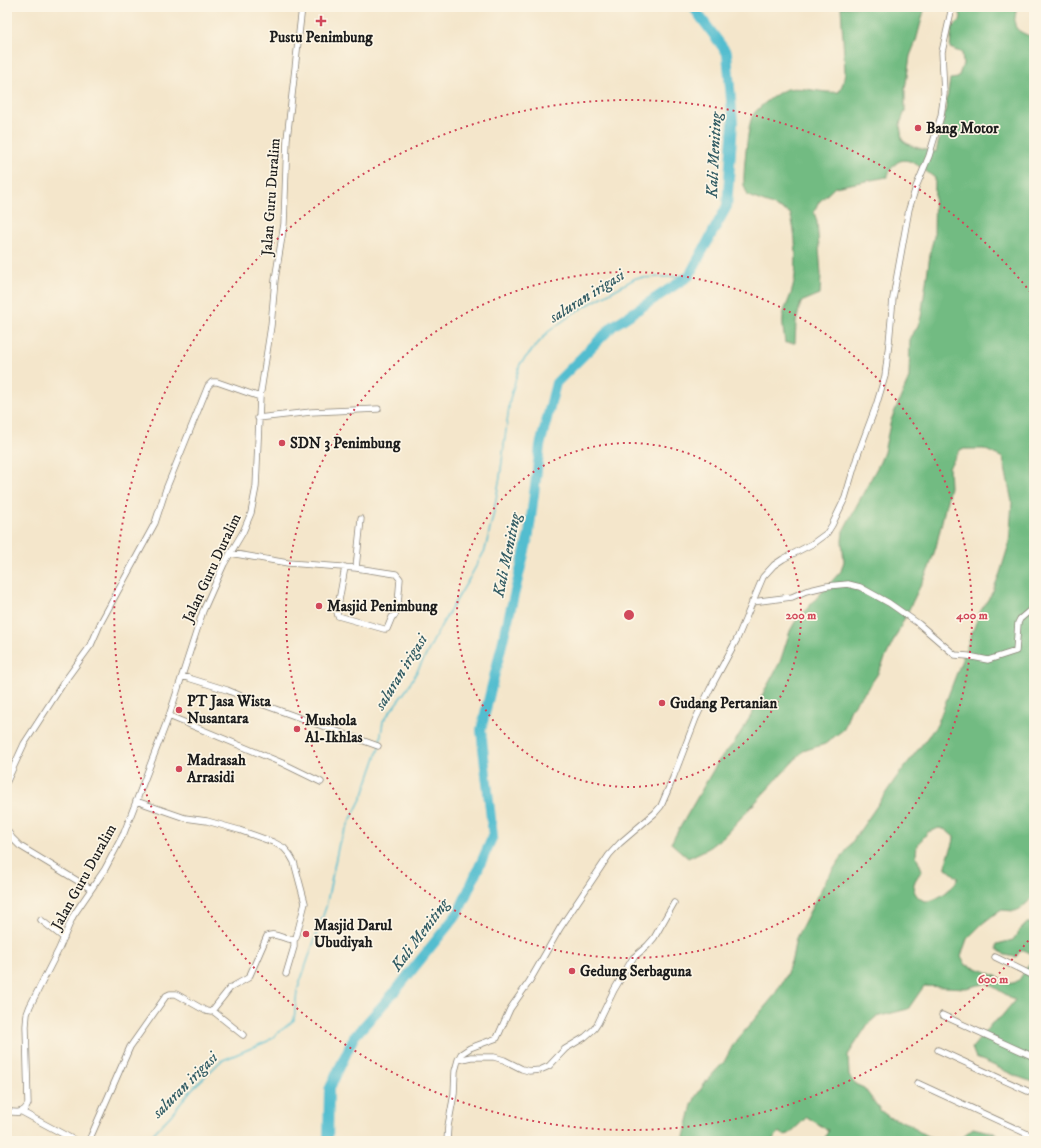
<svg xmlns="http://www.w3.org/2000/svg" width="1041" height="1148" font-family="'IM FELL DW Pica',serif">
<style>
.forest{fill:#72bb82;stroke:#476c4f;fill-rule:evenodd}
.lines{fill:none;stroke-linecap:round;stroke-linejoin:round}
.stream{stroke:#53bdcf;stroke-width:1.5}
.river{stroke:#53bdcf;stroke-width:10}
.street-casing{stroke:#888174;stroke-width:7}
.street{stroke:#fff;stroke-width:5.5}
.ring{fill:none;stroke:#d1495b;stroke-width:2;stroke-dasharray:2 4}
.poi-dot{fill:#d1495b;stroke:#fcf5e5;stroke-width:1.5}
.labels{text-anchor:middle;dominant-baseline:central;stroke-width:3.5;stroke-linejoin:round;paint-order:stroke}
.poi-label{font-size:15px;font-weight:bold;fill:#1c1c1c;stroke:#fcf5e5;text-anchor:start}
.street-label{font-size:15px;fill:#1c1c1c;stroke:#fcf5e5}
.water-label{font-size:16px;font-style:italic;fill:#325c64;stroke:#fcf5e5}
.centre{fill:#d1495b;stroke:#fcf5e5;stroke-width:2}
.ring-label{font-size:12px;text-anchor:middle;font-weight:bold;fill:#d1495b;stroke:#fcf5e5;stroke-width:3.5;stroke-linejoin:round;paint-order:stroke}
</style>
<rect width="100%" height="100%" fill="#fcf5e5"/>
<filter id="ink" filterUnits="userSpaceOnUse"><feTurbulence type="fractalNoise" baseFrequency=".025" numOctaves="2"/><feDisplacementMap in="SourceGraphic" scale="8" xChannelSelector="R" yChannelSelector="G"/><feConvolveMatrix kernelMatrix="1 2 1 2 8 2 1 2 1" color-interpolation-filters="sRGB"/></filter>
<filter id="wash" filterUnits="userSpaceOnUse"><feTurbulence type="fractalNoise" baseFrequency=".012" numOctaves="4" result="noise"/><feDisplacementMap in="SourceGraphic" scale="16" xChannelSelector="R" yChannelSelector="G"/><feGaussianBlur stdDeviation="0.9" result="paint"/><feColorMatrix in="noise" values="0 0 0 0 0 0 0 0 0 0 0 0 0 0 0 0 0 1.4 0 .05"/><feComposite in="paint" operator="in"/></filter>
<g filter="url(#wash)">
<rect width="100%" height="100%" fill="#f4e6cb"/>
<path class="forest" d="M 841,7 L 925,7 L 916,41 L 910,56 L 905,90 L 905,111 L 900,124 L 902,140 C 912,148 923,149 936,152 L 945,114 L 950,79 L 958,78 L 963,64 L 962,53 L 950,48 L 952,27 L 960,21 L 961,16 L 959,12 L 960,7 L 1017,7 C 1012,30 1014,29 1034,38 L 1034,897 L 1020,909 L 1015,911 L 1000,910 L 983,923 L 967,939 L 961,956 L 966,965 L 982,970 L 1009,982 L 1014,983 L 1019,980 L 1034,957 L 1034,1082 C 1013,1077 996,1065 976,1058 L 972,1048 L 992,1023 L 1001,1017 L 1015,1000 L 987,983 L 966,988 L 924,986 L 908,1009 L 876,1017 L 868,1024 L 848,1055 L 849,1076 L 855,1084 L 864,1088 L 881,1111 L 889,1117 L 910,1124 L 918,1131 L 927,1136 L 937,1139 L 952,1141 L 824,1141 L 828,1130 L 807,1117 L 789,1134 L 784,1135 L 779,1132 L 772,1141 L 683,1141 L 692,1105 L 696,1096 L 708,1079 L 724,1062 L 733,1045 L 773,997 L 785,978 L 792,959 L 796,938 L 826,880 L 896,778 L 937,725 L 980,612 L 992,593 L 1000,573 L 1009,544 L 1012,502 L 1003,458 L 984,449 L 961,449 L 949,467 L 950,487 L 936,547 L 929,568 L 877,675 L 865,692 L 851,708 L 844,729 L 825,744 L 803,751 L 724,836 L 707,849 L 688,858 L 671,843 L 719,760 L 734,743 L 752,714 L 780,662 L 790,631 L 795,622 L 841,571 L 844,561 L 842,541 L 843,531 L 880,462 L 884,452 L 891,420 L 909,378 L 910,337 L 917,328 L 921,317 L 931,248 L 934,237 L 935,178 C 917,165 900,146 887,177 L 835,187 L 818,203 L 814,212 L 817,222 L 821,274 L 820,294 L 801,302 L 796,322 L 795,343 L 785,343 C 784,334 782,325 783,316 C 785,306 791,297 793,287 C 798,268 796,231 790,213 L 770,204 L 748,196 C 747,193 745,189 744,185 C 743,174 748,122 753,115 C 757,108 779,91 787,89 C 804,86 822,94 839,92 L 843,83 L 845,72 ZM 939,828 L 946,830 L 954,837 C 954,848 945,857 946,868 L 958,878 C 954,888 938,900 928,901 C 920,902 911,891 914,884 C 915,879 920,874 922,870 L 916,855 L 917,845 L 928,832 Z
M 1027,923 L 1034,923 L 1034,955 L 1024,950 L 1019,952 L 1016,957 L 1005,955 L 997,949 L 997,944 L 1013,940 L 1019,931 Z
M 973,1128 L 994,1133 L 1013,1141 L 957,1141 Z"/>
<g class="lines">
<path class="stream" d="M 146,1141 L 171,1115 L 192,1089 L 221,1061 L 268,1041 L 294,1020 L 297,991 L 326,907 L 339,843 L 363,795 L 379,748 L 383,721 L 407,689 L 424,659 L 442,624 L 469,579 L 485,550 L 493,516 L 500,477 L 510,399 L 520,364 L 548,332 L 575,312 L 636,278 L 689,276"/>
<path class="river" d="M 328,1141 L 329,1090 L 354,1037 L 397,989 L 458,913 L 493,836 L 481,730 L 529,534 L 540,446 L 556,383 L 613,326 L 689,276 L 727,206 L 733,123 L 727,53 L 693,7"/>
</g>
</g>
<g filter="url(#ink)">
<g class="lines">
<defs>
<path id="street" d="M 258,418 L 311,412 L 378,409
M 230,553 L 288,563 L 356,568 L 396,574 L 400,579 L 398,604 L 395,615 L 392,617 L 387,629 L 384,629 L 338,616 L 337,612 L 345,567
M 356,568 L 361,519
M 752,602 L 792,597 L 806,591 L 827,586 L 848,584 L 860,587 L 889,603 L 919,624 L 955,655 L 968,656 L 988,660 L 1016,651 L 1018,623 L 1020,619 L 1034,607
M 182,676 L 227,690 L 253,701 L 378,746
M 169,716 L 282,763 L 321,782
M 7,781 L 24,744 L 64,682 L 91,645 L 101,622 L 155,523 L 166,489 L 208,386 L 212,382 L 217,382 L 260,397
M 7,830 L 12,838 L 20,846 L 91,889
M 41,920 L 64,938
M 995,957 L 1034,976
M 286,974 L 294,947 L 294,939
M 213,1011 L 243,1035
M 942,1015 L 1034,1057
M 938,1050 L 1034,1094
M 458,1060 L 471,1057 L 494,1057 L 504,1060 L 522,1069 L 529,1071 L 540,1070 L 549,1066 L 565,1049 L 585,1037 L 594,1029 L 598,1023 L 614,990 L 633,958 L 647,946 L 654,938 L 674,903
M 917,1083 L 1034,1137
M 7,1111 C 16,1113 24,1114 28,1104 L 26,1026 L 27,1014 L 30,1006 L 59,949 L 73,916 L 105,869 L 124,833 L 169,716 L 203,611 L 224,564 L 243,532 L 251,513 L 256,487 L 260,397 L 271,326 L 275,280 L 284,224 L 287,139 L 302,7
M 22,1112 L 76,1141
M 88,1141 L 91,1136 L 130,1047 L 166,996 L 170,994 L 176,994 L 206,1011 L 211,1012 L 230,988 L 248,978 L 250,975 L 267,936 C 277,931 286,943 296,938 L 305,903 L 294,862 L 290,855 L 284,848 L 273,842 L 239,830 L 207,821 L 185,818 L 136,801
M 447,1141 L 448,1126 L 454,1094 L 455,1071 L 458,1060 L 461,1054 L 470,1048 L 497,1038 L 510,1009 L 529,982 L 560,928 L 609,855 L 620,843 L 655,813 L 661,806 L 673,778 L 696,718 L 710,689 L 737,639 L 763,577 L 774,565 L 783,559 L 812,544 L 827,533 L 832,525 L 845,498 L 858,454 L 876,406 L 885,376 L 889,343 L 893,298 L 909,209 L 916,187 L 929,156 L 941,116 L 944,94 L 942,52 L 952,7"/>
</defs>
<use href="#street" class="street-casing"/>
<use href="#street" class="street"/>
</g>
</g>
<g class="ring">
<circle cx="629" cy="615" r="172"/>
<circle cx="629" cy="615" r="343"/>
<path d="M1032 936A515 515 0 1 1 1032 294"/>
</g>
<g class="poi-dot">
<path d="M319 15h4v4h4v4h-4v4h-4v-4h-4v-4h4z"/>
<circle cx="918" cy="128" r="4"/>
<circle cx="282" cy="443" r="4"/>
<circle cx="319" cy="606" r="4"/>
<circle cx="662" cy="703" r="4"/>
<circle cx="179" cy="710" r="4"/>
<circle cx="297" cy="729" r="4"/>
<circle cx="179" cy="769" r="4"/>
<circle cx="306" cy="934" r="4"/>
<circle cx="572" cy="971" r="4"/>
</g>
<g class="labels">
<g class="poi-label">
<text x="321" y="37" text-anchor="middle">Pustu Penimbung</text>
<text x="926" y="128">Bang Motor</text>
<text x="290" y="443">SDN 3 Penimbung</text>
<text x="327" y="606">Masjid Penimbung</text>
<text x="187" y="701">PT Jasa Wista<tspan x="187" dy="17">Nusantara</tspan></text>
<text x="670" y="703">Gudang Pertanian</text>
<text x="305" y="720">Mushola<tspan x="305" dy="17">Al-Ikhlas</tspan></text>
<text x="187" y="760">Madrasah<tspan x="187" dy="17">Arrasidi</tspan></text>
<text x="314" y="925">Masjid Darul<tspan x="314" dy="17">Ubudiyah</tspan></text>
<text x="580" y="971">Gedung Serbaguna</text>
</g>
<g class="street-label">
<text transform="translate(271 197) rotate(-86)">Jalan Guru Duralim</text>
<text transform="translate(212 568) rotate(-65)">Jalan Guru Duralim</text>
<text transform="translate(84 877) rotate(-61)">Jalan Guru Duralim</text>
</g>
<g class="water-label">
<text transform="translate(714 155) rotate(-87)">Kali Meniting</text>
<text transform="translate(587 296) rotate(-32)">saluran irigasi</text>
<text transform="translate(507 555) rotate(-78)">Kali Meniting</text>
<text transform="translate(401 672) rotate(-58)">saluran irigasi</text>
<text transform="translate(420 935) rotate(-53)">Kali Meniting</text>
<text transform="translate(185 1085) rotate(-45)">saluran irigasi</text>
</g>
</g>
<circle cx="629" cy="615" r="6" class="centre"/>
<g class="ring-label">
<text x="801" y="619">200 m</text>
<text x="972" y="619">400 m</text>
<text x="993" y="983">600 m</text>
</g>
<rect width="1041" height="1148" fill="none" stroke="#fcf5e5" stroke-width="24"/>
</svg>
